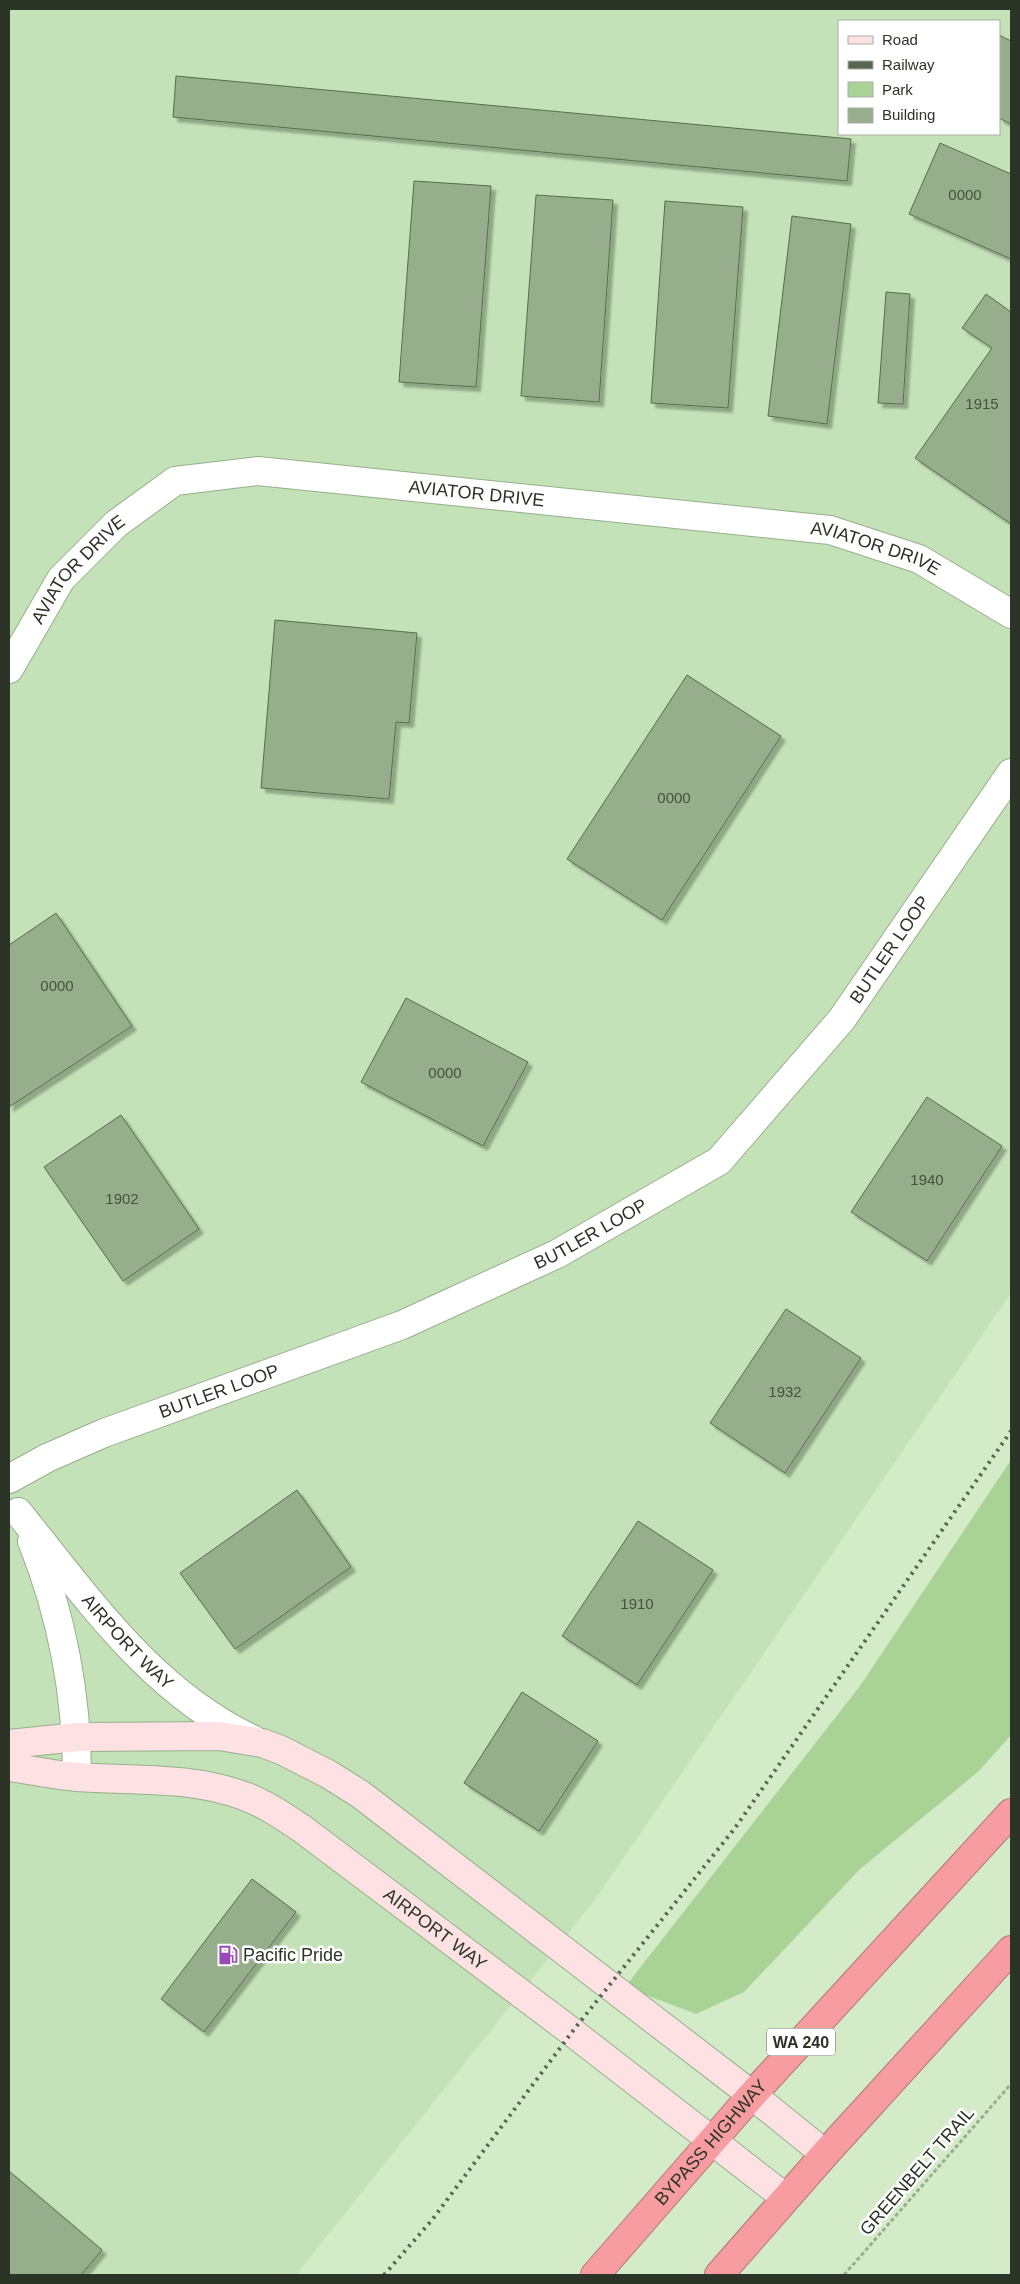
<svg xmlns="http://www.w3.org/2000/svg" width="1020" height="2284" font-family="Helvetica,sans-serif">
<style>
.built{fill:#c4e2b7;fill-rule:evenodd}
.green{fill:#a8d395}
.building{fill:#96ae8b;stroke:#576d4d;filter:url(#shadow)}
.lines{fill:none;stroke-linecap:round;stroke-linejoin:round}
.street-casing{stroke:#96af8c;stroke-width:30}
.secondary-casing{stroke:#96af8c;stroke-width:30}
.highway-casing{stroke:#b07876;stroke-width:30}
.path{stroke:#9aad90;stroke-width:3;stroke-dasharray:4 2.5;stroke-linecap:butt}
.street{stroke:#fff;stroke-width:28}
.secondary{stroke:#fde1e3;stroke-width:28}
.highway{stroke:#f79ca1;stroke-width:28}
.rail{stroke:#576450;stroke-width:4;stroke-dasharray:2.5 5;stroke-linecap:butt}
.labels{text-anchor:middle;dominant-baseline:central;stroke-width:5;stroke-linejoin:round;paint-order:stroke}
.number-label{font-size:15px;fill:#46523f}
.shield{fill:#fff;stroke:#6b7167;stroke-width:1}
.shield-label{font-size:16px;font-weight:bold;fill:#2b3426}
.street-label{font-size:18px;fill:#2b3426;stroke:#fff}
.poi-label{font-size:18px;fill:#2b3426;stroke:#fff;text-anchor:start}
</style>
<defs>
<filter id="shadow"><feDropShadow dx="4.5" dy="4.5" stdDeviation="1" flood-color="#0004"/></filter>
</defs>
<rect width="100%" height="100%" fill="#d3ecc7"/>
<path class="built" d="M 9,9 L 1011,9 L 1011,1293 L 594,1901 L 296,2275 L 9,2275 ZM 839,21 L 999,21 L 999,134 L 839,134 Z"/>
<path class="green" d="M 1011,1460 L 1011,1735 L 979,1771 L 859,1870 L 744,1992 L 696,2014 L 625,1987 L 860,1686 Z"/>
<path class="building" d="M 999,35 L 1011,41 L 1011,124 L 999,118 Z
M 176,76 L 851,139 L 847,181 L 173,117 Z
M 940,143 L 1011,174 L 1011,259 L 909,214 Z
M 414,181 L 491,186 L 476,387 L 399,382 Z
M 536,195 L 613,200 L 599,402 L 521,396 Z
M 665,201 L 743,207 L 728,408 L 651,403 Z
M 792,216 L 851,224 L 827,424 L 768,416 Z
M 886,292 L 910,294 L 903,404 L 878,403 Z
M 986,294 L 1011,312 L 1011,524 L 915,458 L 992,348 L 962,328 Z
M 275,620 L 417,633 L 409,723 L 396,722 L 389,799 L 261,788 Z
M 687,675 L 781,736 L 662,920 L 567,859 Z
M 56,913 L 132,1026 L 9,1107 L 9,945 Z
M 406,998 L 528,1062 L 483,1146 L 361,1082 Z
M 927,1097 L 1002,1146 L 927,1261 L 851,1212 Z
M 121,1115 L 199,1229 L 123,1281 L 44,1167 Z
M 786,1309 L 861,1358 L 785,1473 L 710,1423 Z
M 297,1490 L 351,1567 L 235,1649 L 180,1573 Z
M 638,1521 L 713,1570 L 637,1685 L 562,1636 Z
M 522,1692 L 598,1741 L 539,1831 L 464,1783 Z
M 252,1879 L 296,1912 L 204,2032 L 161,1999 Z
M 9,2171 L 102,2250 L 81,2275 L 9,2275 Z"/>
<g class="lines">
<defs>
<g id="street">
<path id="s1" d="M 9,669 L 61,579 L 116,524 L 175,481 L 258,471 L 830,530 L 919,559 L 1011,614"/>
<path id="s2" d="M 9,1479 L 47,1458 L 104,1433 L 402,1325 L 557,1254 L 719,1161 L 842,1019 L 1011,773"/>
<path id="s3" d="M 18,1512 C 87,1597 151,1692 254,1740"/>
<path d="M 32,1541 C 62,1616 77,1696 77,1777"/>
</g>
<g id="secondary">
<path d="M 9,1744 L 77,1737 L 219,1736 L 262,1743 L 281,1750 L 328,1774 L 360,1794 L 752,2095 L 825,2154"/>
<path id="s4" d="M 9,1767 C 31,1770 54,1775 77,1777 C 133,1781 191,1776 244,1796 C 264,1803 283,1816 301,1828 L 572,2032 L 786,2198"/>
</g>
<g id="highway">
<path id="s5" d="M 595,2275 L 752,2095 L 1011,1813"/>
<path d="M 719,2275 L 825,2154 L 1011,1950"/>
</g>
</defs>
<use href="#street" class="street-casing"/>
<use href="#secondary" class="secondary-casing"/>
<use href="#highway" class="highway-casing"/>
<path class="path" d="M 844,2275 L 1011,2084"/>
<use href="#street" class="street"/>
<use href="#secondary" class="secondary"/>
<use href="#highway" class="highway"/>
<path class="rail" d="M 384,2275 L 432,2220 L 572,2032 L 735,1828 L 1011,1431"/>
</g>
<defs>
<symbol id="fuel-bare" viewBox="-9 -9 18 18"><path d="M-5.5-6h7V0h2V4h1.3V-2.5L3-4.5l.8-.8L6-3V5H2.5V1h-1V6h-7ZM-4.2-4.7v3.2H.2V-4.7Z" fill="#9b49b9" stroke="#fff" stroke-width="2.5" paint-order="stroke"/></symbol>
</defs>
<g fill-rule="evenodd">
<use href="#fuel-bare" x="214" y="1941" width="28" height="28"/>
</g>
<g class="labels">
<g class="number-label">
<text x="965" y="194">0000</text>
<text x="982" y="403">1915</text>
<text x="674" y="797">0000</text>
<text x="57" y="985">0000</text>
<text x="445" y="1072">0000</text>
<text x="927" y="1179">1940</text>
<text x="122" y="1198">1902</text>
<text x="785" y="1391">1932</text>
<text x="637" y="1603">1910</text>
</g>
<rect class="shield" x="767" y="2028.5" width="68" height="27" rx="4"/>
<g class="shield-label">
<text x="801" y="2042">WA 240</text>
</g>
<g class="street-label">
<text stroke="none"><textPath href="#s1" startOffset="558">AVIATOR DRIVE</textPath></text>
<text stroke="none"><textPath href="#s1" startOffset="962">AVIATOR DRIVE</textPath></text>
<text stroke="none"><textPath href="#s1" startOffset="122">AVIATOR DRIVE</textPath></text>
<text stroke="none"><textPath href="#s2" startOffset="1052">BUTLER LOOP</textPath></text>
<text stroke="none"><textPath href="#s2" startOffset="632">BUTLER LOOP</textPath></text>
<text stroke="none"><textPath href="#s2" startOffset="228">BUTLER LOOP</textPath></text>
<text stroke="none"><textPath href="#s3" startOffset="170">AIRPORT WAY</textPath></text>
<text stroke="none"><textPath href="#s4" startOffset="471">AIRPORT WAY</textPath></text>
<text stroke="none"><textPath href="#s5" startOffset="176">BYPASS HIGHWAY</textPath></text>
<text transform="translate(917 2171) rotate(-49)">GREENBELT TRAIL</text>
</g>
<g class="poi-label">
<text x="243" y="1955">Pacific Pride</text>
</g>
</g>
<rect width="1020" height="2284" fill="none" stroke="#2b3426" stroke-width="20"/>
<rect x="838" y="20" width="162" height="115" fill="#ffffff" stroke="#aaaea8"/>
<rect x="848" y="36" width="25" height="8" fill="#fde1e3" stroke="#aaaea8"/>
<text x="882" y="45" font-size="15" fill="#2b3426">Road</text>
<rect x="848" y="61" width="25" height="8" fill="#576450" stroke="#aaaea8"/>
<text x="882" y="70" font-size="15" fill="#2b3426">Railway</text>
<rect x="848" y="82" width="25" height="15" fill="#a8d395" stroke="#aaaea8"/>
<text x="882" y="95" font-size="15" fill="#2b3426">Park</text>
<rect x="848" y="108" width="25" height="15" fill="#96ae8b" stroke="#aaaea8"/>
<text x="882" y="120" font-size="15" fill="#2b3426">Building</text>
</svg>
